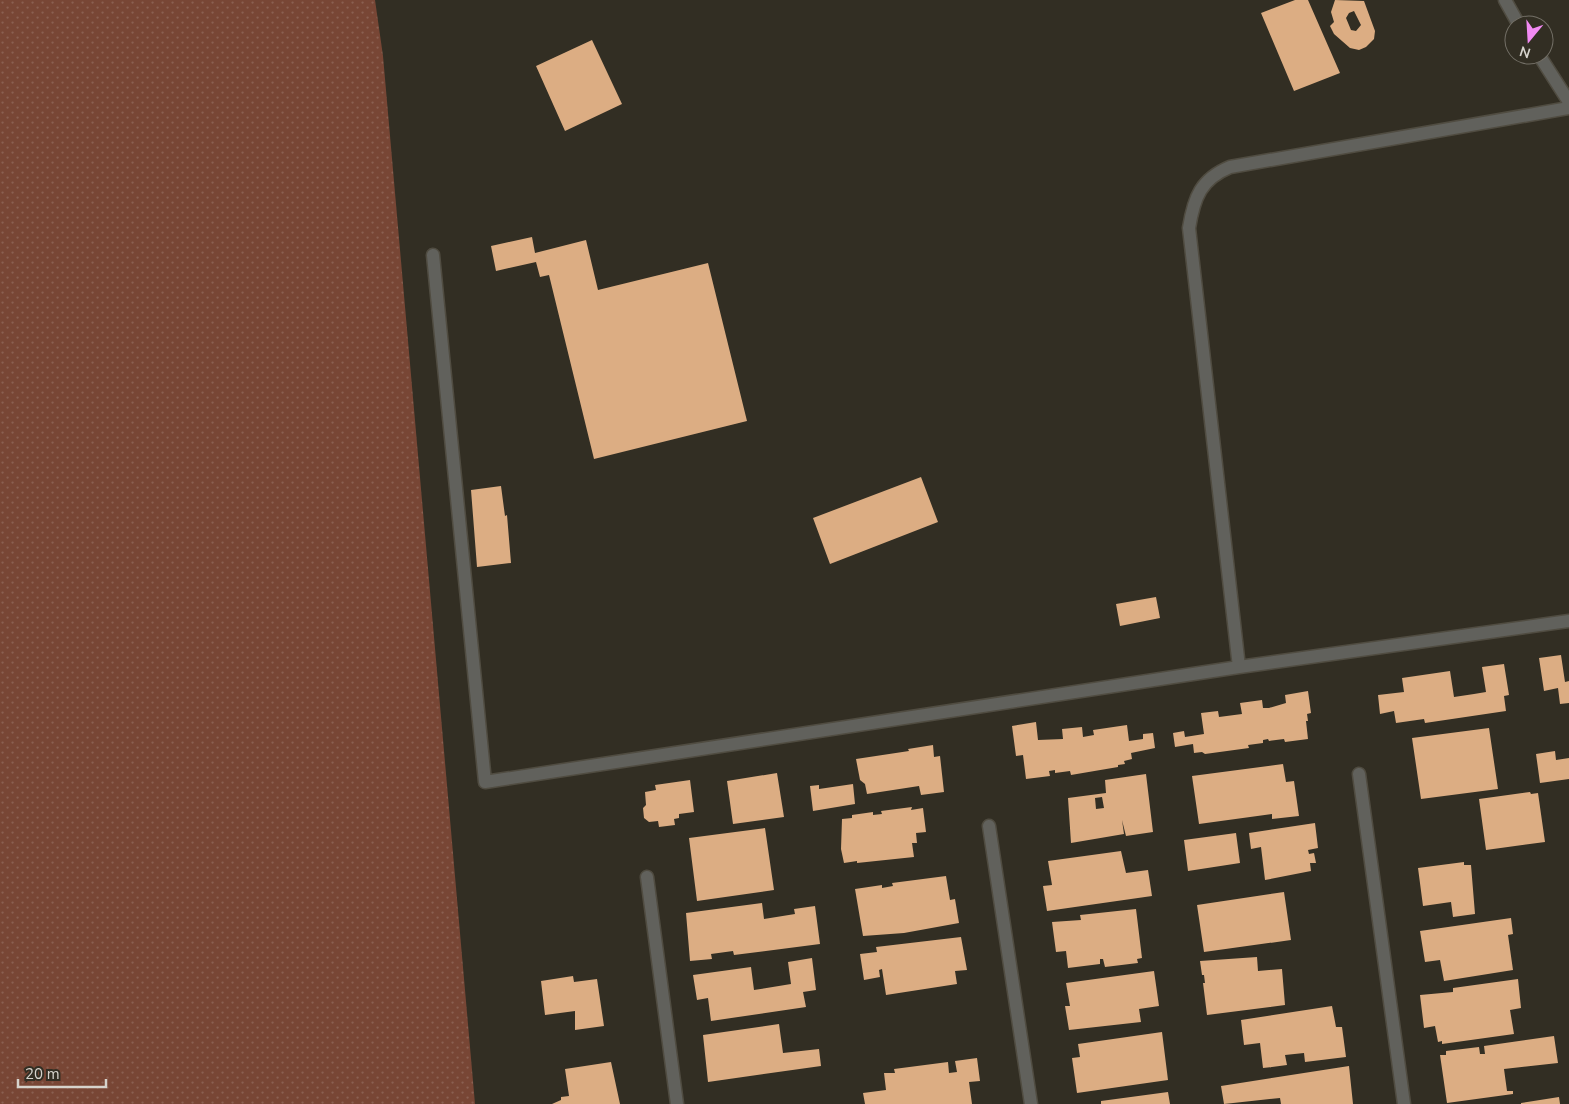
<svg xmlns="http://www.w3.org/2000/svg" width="1569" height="1104" font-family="'Nunito Sans',sans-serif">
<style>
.green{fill:url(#green-dots)}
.building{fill:#dcad83;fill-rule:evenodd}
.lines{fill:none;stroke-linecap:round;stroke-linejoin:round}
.minor-casing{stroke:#504c41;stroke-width:15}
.minor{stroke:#61615c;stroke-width:12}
</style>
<defs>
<pattern id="green-dots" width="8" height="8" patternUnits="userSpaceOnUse" patternTransform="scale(1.25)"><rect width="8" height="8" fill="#784635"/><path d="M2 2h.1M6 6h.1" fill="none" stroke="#8a6051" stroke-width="1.8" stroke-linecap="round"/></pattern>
</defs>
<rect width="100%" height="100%" fill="#322e23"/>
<path class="green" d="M 0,0 L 375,0 L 383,56 L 475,1104 L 0,1104 Z"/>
<path class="building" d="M 1295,0 L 1308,0 L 1340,73 L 1294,91 L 1261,13 Z
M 1335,0 L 1364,1 L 1375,31 L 1374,39 L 1366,47 L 1359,50 L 1350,48 L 1334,34 L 1330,26 L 1334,22 L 1331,12 ZM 1354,11 L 1361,25 L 1356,31 L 1351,30 L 1346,18 L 1349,13 Z
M 592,40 L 622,104 L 565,131 L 536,66 Z
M 532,237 L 535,253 L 586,240 L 598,290 L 708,263 L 747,421 L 594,459 L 549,275 L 540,277 L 536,262 L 496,271 L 491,246 Z
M 921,477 L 938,522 L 830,564 L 813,518 Z
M 501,486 L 505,516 L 507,515 L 511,563 L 477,567 L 471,490 Z
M 1156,597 L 1160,618 L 1120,626 L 1116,604 Z
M 1561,655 L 1565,682 L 1569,681 L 1569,703 L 1560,704 L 1558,688 L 1544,691 L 1539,658 Z
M 1504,664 L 1509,695 L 1504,696 L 1506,711 L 1425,723 L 1424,719 L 1396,723 L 1394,711 L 1380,714 L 1378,695 L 1404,692 L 1402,678 L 1450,671 L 1454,697 L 1474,694 L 1486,692 L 1482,667 Z
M 1308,691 L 1311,713 L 1307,714 L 1308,721 L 1306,721 L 1308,739 L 1285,742 L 1284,739 L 1269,741 L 1268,739 L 1263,740 L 1263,743 L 1248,745 L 1249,748 L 1205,754 L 1202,752 L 1194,753 L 1193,744 L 1175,747 L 1173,733 L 1184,731 L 1185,737 L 1204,734 L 1201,713 L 1218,711 L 1219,717 L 1242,714 L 1240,703 L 1262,700 L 1263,708 L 1269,708 L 1286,703 L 1285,695 Z
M 1036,722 L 1038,740 L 1063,739 L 1062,729 L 1082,727 L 1083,737 L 1094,735 L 1093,730 L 1127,725 L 1129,741 L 1143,739 L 1143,734 L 1153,733 L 1155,748 L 1131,753 L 1132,759 L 1124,761 L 1125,764 L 1118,765 L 1118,767 L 1071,775 L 1070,771 L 1055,773 L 1055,770 L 1049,771 L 1050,776 L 1026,779 L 1023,755 L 1016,756 L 1012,726 Z
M 1489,728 L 1498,789 L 1421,799 L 1412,738 Z
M 933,745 L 934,757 L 940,756 L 944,792 L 921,795 L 919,786 L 867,794 L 865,784 L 860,780 L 856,759 L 909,751 L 908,749 Z
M 1555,751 L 1556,760 L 1569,758 L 1569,779 L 1540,783 L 1536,754 Z
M 1283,764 L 1286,782 L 1294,781 L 1299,816 L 1272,819 L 1272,814 L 1199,824 L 1192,776 Z
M 777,773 L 784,817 L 733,824 L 727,781 Z
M 1146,774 L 1153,832 L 1126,836 L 1122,820 L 1124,834 L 1071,843 L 1068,798 L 1106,793 L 1105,780 ZM 1102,797 L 1104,808 L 1096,809 L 1095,798 Z
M 690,780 L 694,812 L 679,814 L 679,818 L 674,819 L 675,825 L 659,827 L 658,821 L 649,822 L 644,818 L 643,808 L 646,805 L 645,792 L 656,790 L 655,785 Z
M 853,784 L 855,804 L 813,811 L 810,786 L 819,785 L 819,789 Z
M 1530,792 L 1531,794 L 1538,793 L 1545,842 L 1486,850 L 1479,799 Z
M 912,807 L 911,810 L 923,808 L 926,832 L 916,833 L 917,843 L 912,843 L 914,857 L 857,863 L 857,861 L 844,863 L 841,849 L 842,819 L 852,818 L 852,815 L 873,812 L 873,815 L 882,814 L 881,811 Z
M 1315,823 L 1318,848 L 1308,850 L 1309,854 L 1314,853 L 1316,863 L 1310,863 L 1311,871 L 1265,880 L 1261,847 L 1251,849 L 1249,833 Z
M 765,828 L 774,890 L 697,901 L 689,838 Z
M 1236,833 L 1240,863 L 1188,871 L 1184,840 Z
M 1121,851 L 1126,873 L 1148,870 L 1152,896 L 1047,911 L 1043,886 L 1052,885 L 1048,861 Z
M 1464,862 L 1464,865 L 1471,865 L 1475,914 L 1453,917 L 1451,902 L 1423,906 L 1418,868 Z
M 946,876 L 950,900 L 955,899 L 959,923 L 904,933 L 863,936 L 855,889 L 882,885 L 882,888 L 893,886 L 892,883 Z
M 1284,892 L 1291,940 L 1204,952 L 1197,905 Z
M 762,903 L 764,919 L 795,914 L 794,909 L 815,906 L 820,944 L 734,955 L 733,951 L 711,954 L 712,959 L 690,961 L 686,913 Z
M 1136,909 L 1142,958 L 1137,959 L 1138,963 L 1105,967 L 1103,959 L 1100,959 L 1100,964 L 1068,968 L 1066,951 L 1056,952 L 1052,922 L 1081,920 L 1080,915 Z
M 1511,918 L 1513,934 L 1508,935 L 1513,970 L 1444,981 L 1440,960 L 1425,962 L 1420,931 Z
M 961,937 L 967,970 L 955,971 L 957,984 L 886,995 L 882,969 L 879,970 L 880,977 L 864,980 L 860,954 L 877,952 L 876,947 Z
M 1257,957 L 1258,971 L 1282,969 L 1285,1005 L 1207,1015 L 1203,983 L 1205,983 L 1204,975 L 1202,975 L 1200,961 Z
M 812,958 L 816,990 L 803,992 L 806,1007 L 711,1021 L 708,998 L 697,1000 L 693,975 L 751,967 L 754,990 L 791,984 L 788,962 Z
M 1154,971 L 1159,1006 L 1139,1009 L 1141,1022 L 1069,1030 L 1065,1006 L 1070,1006 L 1066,983 Z
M 573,976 L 574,982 L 597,979 L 604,1026 L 575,1030 L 575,1011 L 545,1015 L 541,981 Z
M 1518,979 L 1521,1008 L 1510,1010 L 1514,1034 L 1442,1044 L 1442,1041 L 1438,1042 L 1435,1026 L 1424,1028 L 1420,995 L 1453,992 L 1453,988 Z
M 1332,1006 L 1336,1027 L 1342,1027 L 1346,1057 L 1305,1062 L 1304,1053 L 1285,1055 L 1287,1065 L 1263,1068 L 1260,1043 L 1244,1045 L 1241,1020 Z
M 779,1024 L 783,1053 L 819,1049 L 821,1066 L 708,1082 L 703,1035 Z
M 1162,1032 L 1168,1080 L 1077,1093 L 1072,1058 L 1080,1057 L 1078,1044 Z
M 1554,1036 L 1558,1063 L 1504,1069 L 1507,1091 L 1513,1091 L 1513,1094 L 1447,1103 L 1440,1055 L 1446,1055 L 1446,1051 L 1479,1047 L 1480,1054 L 1485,1054 L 1484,1046 Z
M 977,1058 L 980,1081 L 969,1082 L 972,1104 L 865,1104 L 863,1093 L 886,1090 L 884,1073 L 895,1073 L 894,1069 L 948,1062 L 949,1073 L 957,1072 L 955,1061 Z
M 611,1062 L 620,1104 L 552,1104 L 561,1100 L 561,1097 L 569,1096 L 565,1069 Z
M 1349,1066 L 1353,1104 L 1281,1104 L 1280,1098 L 1224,1104 L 1221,1086 Z
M 1168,1092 L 1170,1104 L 1101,1104 L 1101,1101 Z
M 1559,1097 L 1560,1104 L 1521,1104 L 1521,1103 Z"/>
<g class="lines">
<defs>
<path id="minor" d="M 1505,0 L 1519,25
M 1539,55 L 1569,102
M 433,255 L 485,782 L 1239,667 L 1569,621
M 1239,667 L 1189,228 C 1194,197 1201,179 1230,167 L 1569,108
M 1359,774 L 1404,1104
M 989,826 L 1031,1104
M 647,877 L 677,1104"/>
</defs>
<use href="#minor" class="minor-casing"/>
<use href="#minor" class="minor"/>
</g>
<g transform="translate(1529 40) rotate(198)"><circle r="24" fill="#322e23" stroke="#747067"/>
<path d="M0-4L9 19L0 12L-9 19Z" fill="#f28af3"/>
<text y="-8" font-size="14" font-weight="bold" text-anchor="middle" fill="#d6d3cc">N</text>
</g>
<path d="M18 1079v8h88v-8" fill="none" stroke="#d6d3cc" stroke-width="2.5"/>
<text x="25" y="1079" font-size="15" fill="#d6d3cc" stroke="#322e23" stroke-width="4" paint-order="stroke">20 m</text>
</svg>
